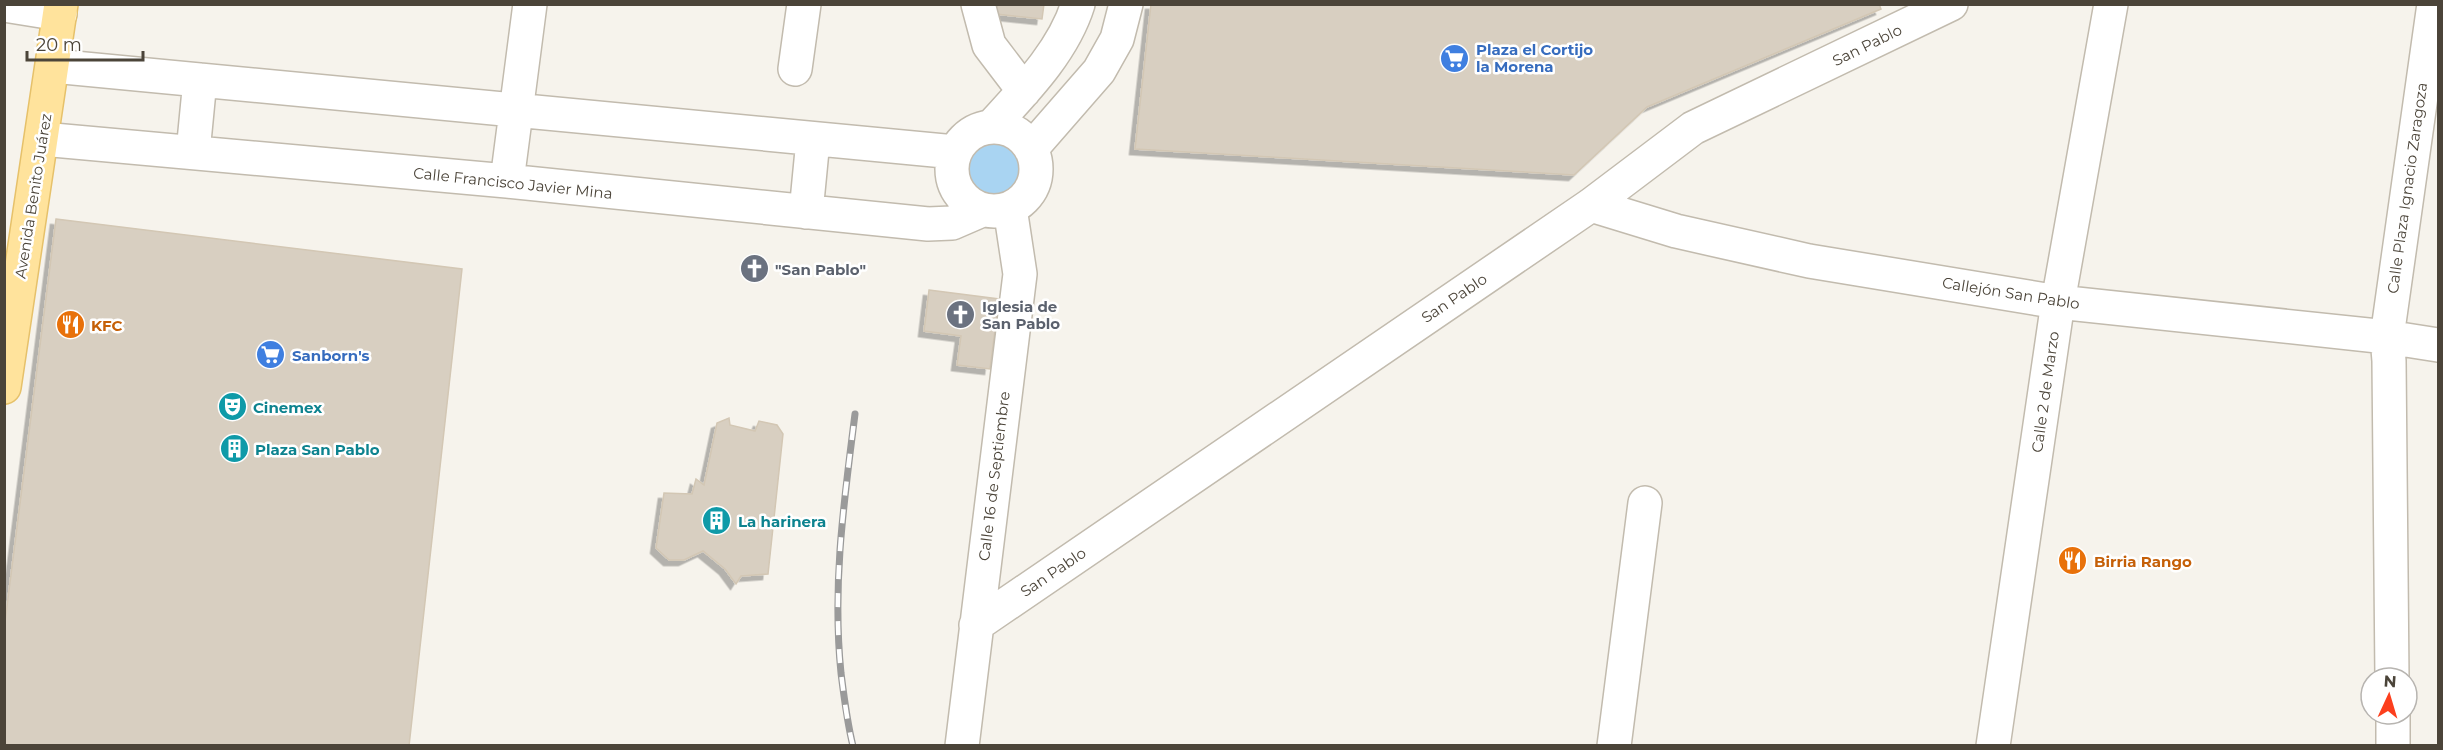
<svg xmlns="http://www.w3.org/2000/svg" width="2443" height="750" font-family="Montserrat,sans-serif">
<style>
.water{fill:#a9d4f2}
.building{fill:#d8cfc1;stroke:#d3c7b4;stroke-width:1.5;filter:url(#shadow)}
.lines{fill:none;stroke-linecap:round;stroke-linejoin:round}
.minor-casing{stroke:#c2bbae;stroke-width:36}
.major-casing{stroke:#e6c16a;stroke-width:36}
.minor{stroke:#fff;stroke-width:33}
.major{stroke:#ffe39c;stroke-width:33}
.rail-casing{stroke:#9a9a9a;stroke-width:7}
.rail{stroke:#fff;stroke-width:4.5;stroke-dasharray:14;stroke-linecap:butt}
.labels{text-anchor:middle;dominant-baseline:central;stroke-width:5;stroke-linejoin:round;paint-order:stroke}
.street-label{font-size:15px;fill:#4b4439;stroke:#fff}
.shop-label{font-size:15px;font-weight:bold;fill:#366cbe;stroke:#fff;text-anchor:start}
.worship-label{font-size:15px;font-weight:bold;fill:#5b616d;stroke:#fff;text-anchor:start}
.food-label{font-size:15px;font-weight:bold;fill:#c56008;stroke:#fff;text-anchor:start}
.culture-label{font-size:15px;font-weight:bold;fill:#0d838f;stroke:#fff;text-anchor:start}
</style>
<defs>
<filter id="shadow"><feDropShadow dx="-5.5" dy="5.5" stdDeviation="0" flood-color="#0004"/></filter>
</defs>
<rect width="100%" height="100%" fill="#f6f3ec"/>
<path class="water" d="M 1007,129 C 1045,149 1045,184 1010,208 C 1000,207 976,207 969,202 C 943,188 951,143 975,132 C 983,128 998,130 1007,129 Z"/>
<path class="building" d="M 997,4 L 1044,4 L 1042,19 L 996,14 Z
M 1151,4 L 1879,4 L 1881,9 L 1647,107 L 1574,175 L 1135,149 Z
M 56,219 L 462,269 L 409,746 L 4,746 L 4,630 Z
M 929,290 L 999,299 L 990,369 L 957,365 L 961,336 L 924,331 Z
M 729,418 L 730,425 L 755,431 L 759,421 L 777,425 L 783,434 L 768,574 L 741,576 L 736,584 L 725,569 L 703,551 L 684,560 L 669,560 L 656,548 L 664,493 L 692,494 L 696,479 L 704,485 L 717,423 Z"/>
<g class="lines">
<defs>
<path id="minor" d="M 978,4 L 989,45 L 1024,91
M 4,5 L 60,14
M 53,66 L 955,152
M 795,69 L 804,4
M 991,127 C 1024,91 1063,52 1078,4
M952 169a42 42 0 1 1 84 0a42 42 0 1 1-84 0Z
M 42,139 L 507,181 L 928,224 L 952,223 L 982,210
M 1031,149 L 1099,71 L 1117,39 L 1126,4
M 193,152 L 200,80
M 507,181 L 530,4
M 1591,205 L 1676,231 L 1809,261 L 2058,302 L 2387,337 L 2438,345
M 806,212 L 813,140
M 976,625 L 1591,205 L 1693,128 L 1951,4
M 2392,678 L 2389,361 L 2387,337 L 2434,4
M 2393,714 L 2393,746
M 962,746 L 1020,274 L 1010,208
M 1614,746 L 1645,503
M 1993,746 L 2058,302 L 2111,4"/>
<path id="major" d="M 4,387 L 61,4"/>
</defs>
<use href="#minor" class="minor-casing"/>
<use href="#major" class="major-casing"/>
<use href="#minor" class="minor"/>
<use href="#major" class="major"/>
<defs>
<path id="rail" d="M 853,746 C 847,722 844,697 841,673 C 832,585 844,501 855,414"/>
</defs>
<use href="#rail" class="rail-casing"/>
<use href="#rail" class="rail"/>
</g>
<defs>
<symbol id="supermarket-disc" viewBox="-11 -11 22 22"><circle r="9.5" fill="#3f7fe0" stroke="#fff"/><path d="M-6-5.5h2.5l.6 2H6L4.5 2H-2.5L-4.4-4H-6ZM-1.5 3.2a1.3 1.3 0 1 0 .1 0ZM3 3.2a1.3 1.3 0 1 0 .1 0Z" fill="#fff"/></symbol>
<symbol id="church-disc" viewBox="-11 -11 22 22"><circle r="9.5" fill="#6b7280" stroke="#fff"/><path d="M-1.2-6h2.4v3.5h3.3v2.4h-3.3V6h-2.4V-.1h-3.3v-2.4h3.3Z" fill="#fff"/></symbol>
<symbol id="restaurant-disc" viewBox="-11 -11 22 22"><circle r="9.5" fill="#e8710a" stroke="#fff"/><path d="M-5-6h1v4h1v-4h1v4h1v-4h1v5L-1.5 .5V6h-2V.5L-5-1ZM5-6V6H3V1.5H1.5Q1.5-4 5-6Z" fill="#fff"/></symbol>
<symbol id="theatre-disc" viewBox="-11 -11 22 22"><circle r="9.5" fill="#0f9aa8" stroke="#fff"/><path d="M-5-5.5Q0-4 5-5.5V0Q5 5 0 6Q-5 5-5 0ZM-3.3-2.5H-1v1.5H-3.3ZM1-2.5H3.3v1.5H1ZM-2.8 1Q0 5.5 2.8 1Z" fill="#fff"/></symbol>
<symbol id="building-disc" viewBox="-11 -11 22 22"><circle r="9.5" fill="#0f9aa8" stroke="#fff"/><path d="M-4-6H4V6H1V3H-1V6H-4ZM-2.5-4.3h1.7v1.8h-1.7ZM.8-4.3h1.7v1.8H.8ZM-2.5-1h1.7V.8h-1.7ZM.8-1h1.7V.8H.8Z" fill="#fff"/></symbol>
</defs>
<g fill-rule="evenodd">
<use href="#supermarket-disc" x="1438" y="42" width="33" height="33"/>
<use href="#church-disc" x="738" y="252" width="33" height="33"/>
<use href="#church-disc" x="944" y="298" width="33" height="33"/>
<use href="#restaurant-disc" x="54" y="308" width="33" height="33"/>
<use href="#supermarket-disc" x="254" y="338" width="33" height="33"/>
<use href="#theatre-disc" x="216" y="390" width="33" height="33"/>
<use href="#building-disc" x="218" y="432" width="33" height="33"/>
<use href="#building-disc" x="700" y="504" width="33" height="33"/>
<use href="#restaurant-disc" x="2056" y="544" width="33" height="33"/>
</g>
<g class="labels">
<g class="street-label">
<text transform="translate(1867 45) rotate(-26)">San Pablo</text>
<text transform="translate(513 183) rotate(6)">Calle Francisco Javier Mina</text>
<text transform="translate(2407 188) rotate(-82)">Calle Plaza Ignacio Zaragoza</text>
<text transform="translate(33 196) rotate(-81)">Avenida Benito Juárez</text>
<text transform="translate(2011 293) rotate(9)">Callejón San Pablo</text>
<text transform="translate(1454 298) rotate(-34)">San Pablo</text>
<text transform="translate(2045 392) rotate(-82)">Calle 2 de Marzo</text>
<text transform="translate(994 476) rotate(-83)">Calle 16 de Septiembre</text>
<text transform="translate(1053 572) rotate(-34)">San Pablo</text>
</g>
<g class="shop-label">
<text x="1476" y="49">Plaza el Cortijo<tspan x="1476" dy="17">la Morena</tspan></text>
<text x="292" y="355">Sanborn's</text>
</g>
<g class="worship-label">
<text x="775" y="269">"San Pablo"</text>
<text x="982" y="306">Iglesia de<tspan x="982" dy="17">San Pablo</tspan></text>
</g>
<g class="food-label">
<text x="91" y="325">KFC</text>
<text x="2094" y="561">Birria Rango</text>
</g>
<g class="culture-label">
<text x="253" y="407">Cinemex</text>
<text x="255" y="449">Plaza San Pablo</text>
<text x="738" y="521">La harinera</text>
</g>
</g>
<rect width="2443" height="750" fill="none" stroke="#4b4439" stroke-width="12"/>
<g transform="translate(2389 696) rotate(4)"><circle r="28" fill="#ffffff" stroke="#b7b4b0" stroke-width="1.5"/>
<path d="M0-4.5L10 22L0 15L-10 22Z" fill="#fc3f1d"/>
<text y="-9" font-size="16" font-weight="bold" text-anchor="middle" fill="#4b4439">N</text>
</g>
<path d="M27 51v9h116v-9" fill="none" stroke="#4b4439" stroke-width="3"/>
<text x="36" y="51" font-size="18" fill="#4b4439" stroke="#ffffff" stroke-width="4.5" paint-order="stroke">20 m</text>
</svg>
